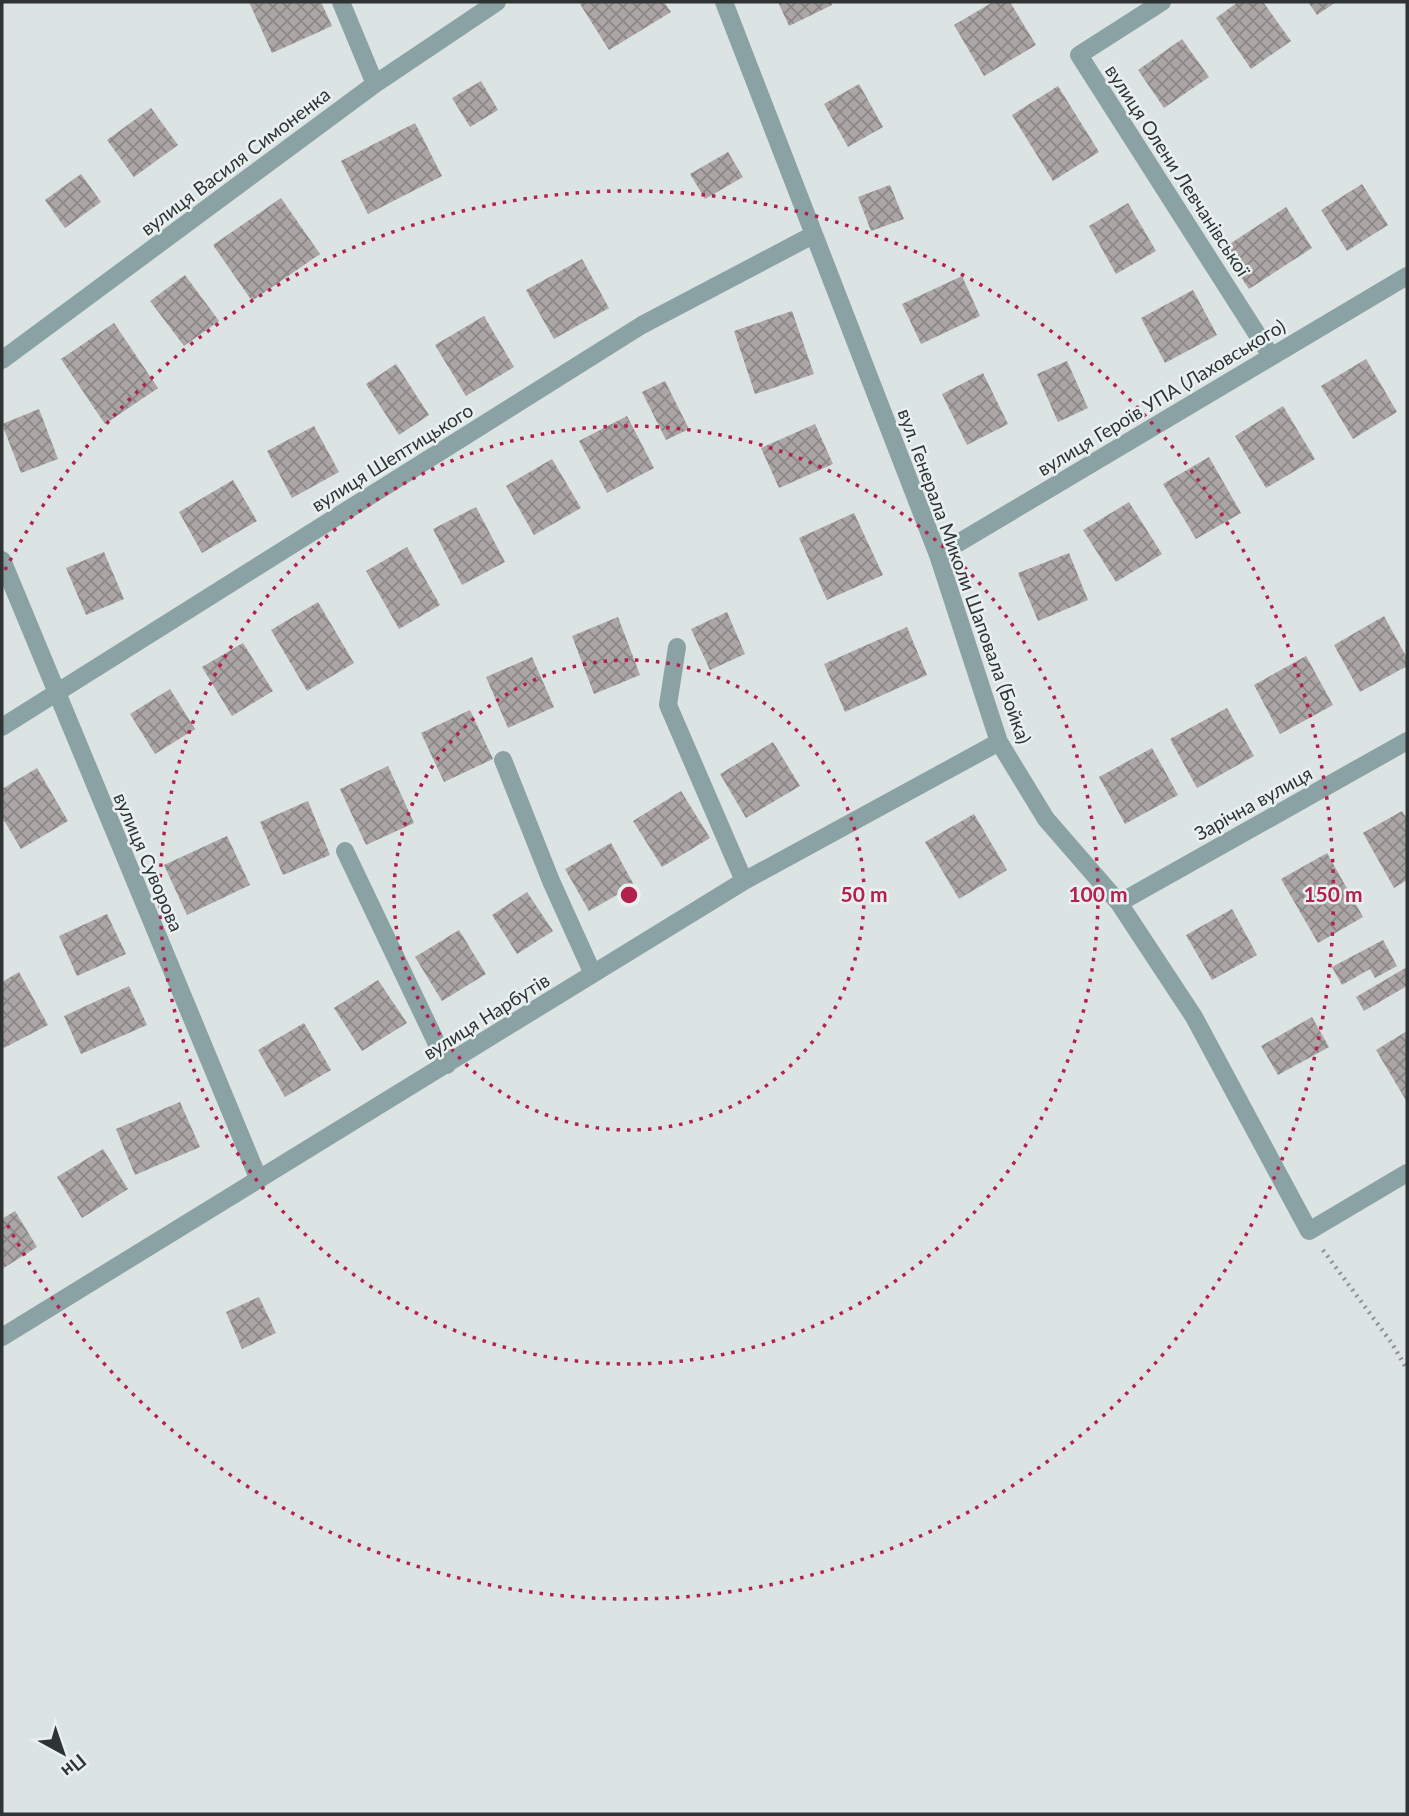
<svg xmlns="http://www.w3.org/2000/svg" width="1409" height="1816" font-family="Lato,sans-serif">
<style>
.building{fill:url(#building-cross-hatch)}
.lines{fill:none;stroke-linecap:round;stroke-linejoin:round}
.path{stroke:#8d9393;stroke-width:4.5;stroke-dasharray:2 5;stroke-linecap:butt}
.minor{stroke:#8aa2a3;stroke-width:18}
.ring{fill:none;stroke:#b3224f;stroke-width:3.5;stroke-dasharray:3.5 7}
.labels{text-anchor:middle;dominant-baseline:central;stroke-width:5;stroke-linejoin:round;paint-order:stroke}
.street-label{font-size:19px;fill:#303333;stroke:#e9f0f0}
.centre{fill:#b3224f;stroke:#e9f0f0;stroke-width:3.5}
.ring-label{font-size:21px;text-anchor:middle;font-weight:bold;fill:#b3224f;stroke:#e9f0f0;stroke-width:5;stroke-linejoin:round;paint-order:stroke}
</style>
<defs>
<pattern id="building-cross-hatch" width="8" height="8" patternUnits="userSpaceOnUse" patternTransform="scale(1.75)"><rect width="8" height="8" fill="#aba5a5"/><path d="M0 0l8 8M0 8l8-8" fill="none" stroke="#8c8787"/></pattern>
</defs>
<rect width="100%" height="100%" fill="#dce3e3"/>
<path class="building" d="M 249,2 L 321,2 L 332,26 L 272,53 Z
M 583,2 L 664,2 L 671,12 L 609,50 L 580,4 Z
M 778,2 L 831,2 L 832,5 L 789,26 Z
M 993,2 L 1010,2 L 1036,45 L 984,76 L 954,25 Z
M 1238,2 L 1263,2 L 1291,41 L 1251,69 L 1216,18 Z
M 1308,2 L 1336,2 L 1317,15 Z
M 1182,39 L 1209,77 L 1164,108 L 1138,70 Z
M 481,81 L 498,110 L 470,127 L 452,98 Z
M 859,84 L 883,127 L 848,147 L 824,104 Z
M 1058,86 L 1099,152 L 1053,181 L 1012,115 Z
M 151,108 L 178,145 L 134,177 L 107,140 Z
M 415,123 L 442,176 L 368,214 L 341,161 Z
M 728,152 L 743,177 L 705,199 L 690,174 Z
M 81,174 L 101,202 L 65,228 L 45,200 Z
M 1362,184 L 1388,225 L 1347,251 L 1321,210 Z
M 890,185 L 904,219 L 871,231 L 858,197 Z
M 281,198 L 320,254 L 252,301 L 213,245 Z
M 1128,203 L 1156,251 L 1116,274 L 1089,226 Z
M 1286,207 L 1312,248 L 1249,289 L 1222,249 Z
M 582,259 L 609,308 L 554,339 L 526,290 Z
M 185,275 L 219,321 L 184,346 L 150,301 Z
M 962,276 L 980,316 L 921,344 L 902,304 Z
M 1193,290 L 1217,335 L 1165,363 L 1141,318 Z
M 792,311 L 814,374 L 755,394 L 734,331 Z
M 484,316 L 514,367 L 466,396 L 435,345 Z
M 114,323 L 158,388 L 105,424 L 61,359 Z
M 1366,359 L 1397,412 L 1353,439 L 1321,386 Z
M 1067,361 L 1088,408 L 1058,422 L 1037,374 Z
M 396,364 L 429,415 L 399,435 L 366,384 Z
M 983,373 L 1008,424 L 967,445 L 942,394 Z
M 665,381 L 689,429 L 666,440 L 642,392 Z
M 1283,406 L 1315,459 L 1266,488 L 1235,436 Z
M 39,409 L 58,459 L 21,473 L 2,424 Z
M 627,416 L 654,468 L 607,493 L 579,441 Z
M 815,424 L 833,464 L 779,488 L 761,448 Z
M 314,426 L 339,472 L 292,498 L 267,451 Z
M 1209,457 L 1241,513 L 1196,539 L 1163,484 Z
M 552,459 L 581,508 L 534,535 L 506,486 Z
M 233,480 L 257,521 L 202,553 L 179,512 Z
M 1129,502 L 1162,554 L 1116,582 L 1083,530 Z
M 476,507 L 505,562 L 462,585 L 433,529 Z
M 854,513 L 883,575 L 827,600 L 799,538 Z
M 407,547 L 440,605 L 399,629 L 366,571 Z
M 104,552 L 124,599 L 86,615 L 66,568 Z
M 1069,553 L 1088,600 L 1038,621 L 1018,573 Z
M 318,602 L 354,663 L 307,691 L 271,630 Z
M 727,612 L 745,654 L 710,670 L 691,629 Z
M 1384,616 L 1407,658 L 1407,666 L 1360,692 L 1334,645 Z
M 618,617 L 640,675 L 594,694 L 572,636 Z
M 907,627 L 927,675 L 845,712 L 824,664 Z
M 243,643 L 273,691 L 232,716 L 202,667 Z
M 1306,656 L 1333,705 L 1280,734 L 1254,685 Z
M 532,657 L 554,707 L 508,728 L 486,677 Z
M 170,689 L 195,729 L 155,754 L 130,714 Z
M 1227,708 L 1254,756 L 1197,788 L 1170,739 Z
M 470,710 L 493,759 L 444,782 L 421,733 Z
M 773,742 L 800,786 L 746,818 L 720,774 Z
M 1152,748 L 1178,795 L 1125,824 L 1099,777 Z
M 388,766 L 414,823 L 366,845 L 340,789 Z
M 37,768 L 68,821 L 21,849 L 2,817 L 2,789 Z
M 681,791 L 710,838 L 662,867 L 633,821 Z
M 308,801 L 330,855 L 283,875 L 260,822 Z
M 1402,811 L 1407,819 L 1407,880 L 1394,888 L 1363,833 Z
M 974,814 L 1007,870 L 959,899 L 925,842 Z
M 227,836 L 250,885 L 187,915 L 164,865 Z
M 611,843 L 634,885 L 589,911 L 565,869 Z
M 1327,853 L 1363,917 L 1318,943 L 1281,879 Z
M 527,892 L 553,931 L 517,954 L 492,915 Z
M 1232,909 L 1257,955 L 1212,980 L 1186,935 Z
M 107,914 L 126,954 L 77,976 L 59,936 Z
M 459,930 L 486,974 L 442,1001 L 415,957 Z
M 1383,940 L 1397,966 L 1375,978 L 1370,969 L 1342,985 L 1332,967 Z
M 1407,967 L 1407,986 L 1364,1011 L 1356,997 Z
M 19,972 L 48,1025 L 4,1048 L 2,1044 L 2,982 Z
M 378,980 L 407,1023 L 362,1051 L 334,1008 Z
M 129,986 L 147,1025 L 81,1054 L 64,1016 Z
M 1312,1017 L 1329,1047 L 1278,1075 L 1261,1046 Z
M 304,1023 L 331,1070 L 285,1097 L 258,1050 Z
M 1407,1031 L 1407,1102 L 1376,1050 Z
M 180,1102 L 200,1147 L 135,1175 L 116,1129 Z
M 103,1149 L 128,1189 L 82,1218 L 57,1177 Z
M 15,1211 L 37,1247 L 2,1269 L 2,1219 Z
M 259,1297 L 276,1333 L 242,1349 L 226,1312 Z"/>
<g class="lines">
<path class="path" d="M 1323,1250 L 1391,1342 L 1407,1369"/>
<path class="minor" d="M 341,2 L 375,84
M 724,2 L 938,555 L 999,742 L 1046,819 L 1119,903 L 1194,1017 L 1309,1231 L 1407,1173
M 1162,2 L 1079,55 L 1271,356
M 2,360 L 375,84 L 497,2
M 938,555 L 1407,276
M 2,560 L 259,1180
M 677,647 L 668,705 L 744,881
M 2,727 L 642,325 L 813,235
M 503,760 L 551,881 L 593,974
M 345,851 L 447,1065
M 1119,903 L 1407,741
M 2,1337 L 744,881 L 999,742"/>
</g>
<g class="ring">
<circle cx="629" cy="895" r="235"/>
<circle cx="629" cy="895" r="469"/>
<path d="M5 570A704 704 0 1 1 5 1220"/>
</g>
<g class="labels">
<g class="street-label">
<text transform="translate(235 161) rotate(-37)">вулиця Василя Симоненка</text>
<text transform="translate(1178 170) rotate(57)">вулиця Олени Левчанівської</text>
<text transform="translate(1161 397) rotate(-31)">вулиця Героїв УПА (Лаховського)</text>
<text transform="translate(392 457) rotate(-32)">вулиця Шептицького</text>
<text transform="translate(965 576) rotate(70)">вул. Генерала Миколи Шаповала (Бойка)</text>
<text transform="translate(1253 803) rotate(-29)">Зарічна вулиця</text>
<text transform="translate(149 862) rotate(67)">вулиця Суворова</text>
<text transform="translate(486 1016) rotate(-32)">вулиця Нарбутів</text>
</g>
</g>
<circle cx="629" cy="895" r="10" class="centre"/>
<g class="ring-label">
<text x="864" y="902">50 m</text>
<text x="1098" y="902">100 m</text>
<text x="1333" y="902">150 m</text>
</g>
<rect width="1409" height="1816" fill="none" stroke="#303333" stroke-width="7"/>
<g transform="translate(63 1753) rotate(140)" stroke="#e9f0f0" stroke-width="5" paint-order="stroke">
<path d="M0-5L12 26L0 18L-12 26Z" fill="#303333"/>
<text y="-10" font-size="19" font-weight="bold" text-anchor="middle" fill="#303333">Пн</text>
</g>
</svg>
